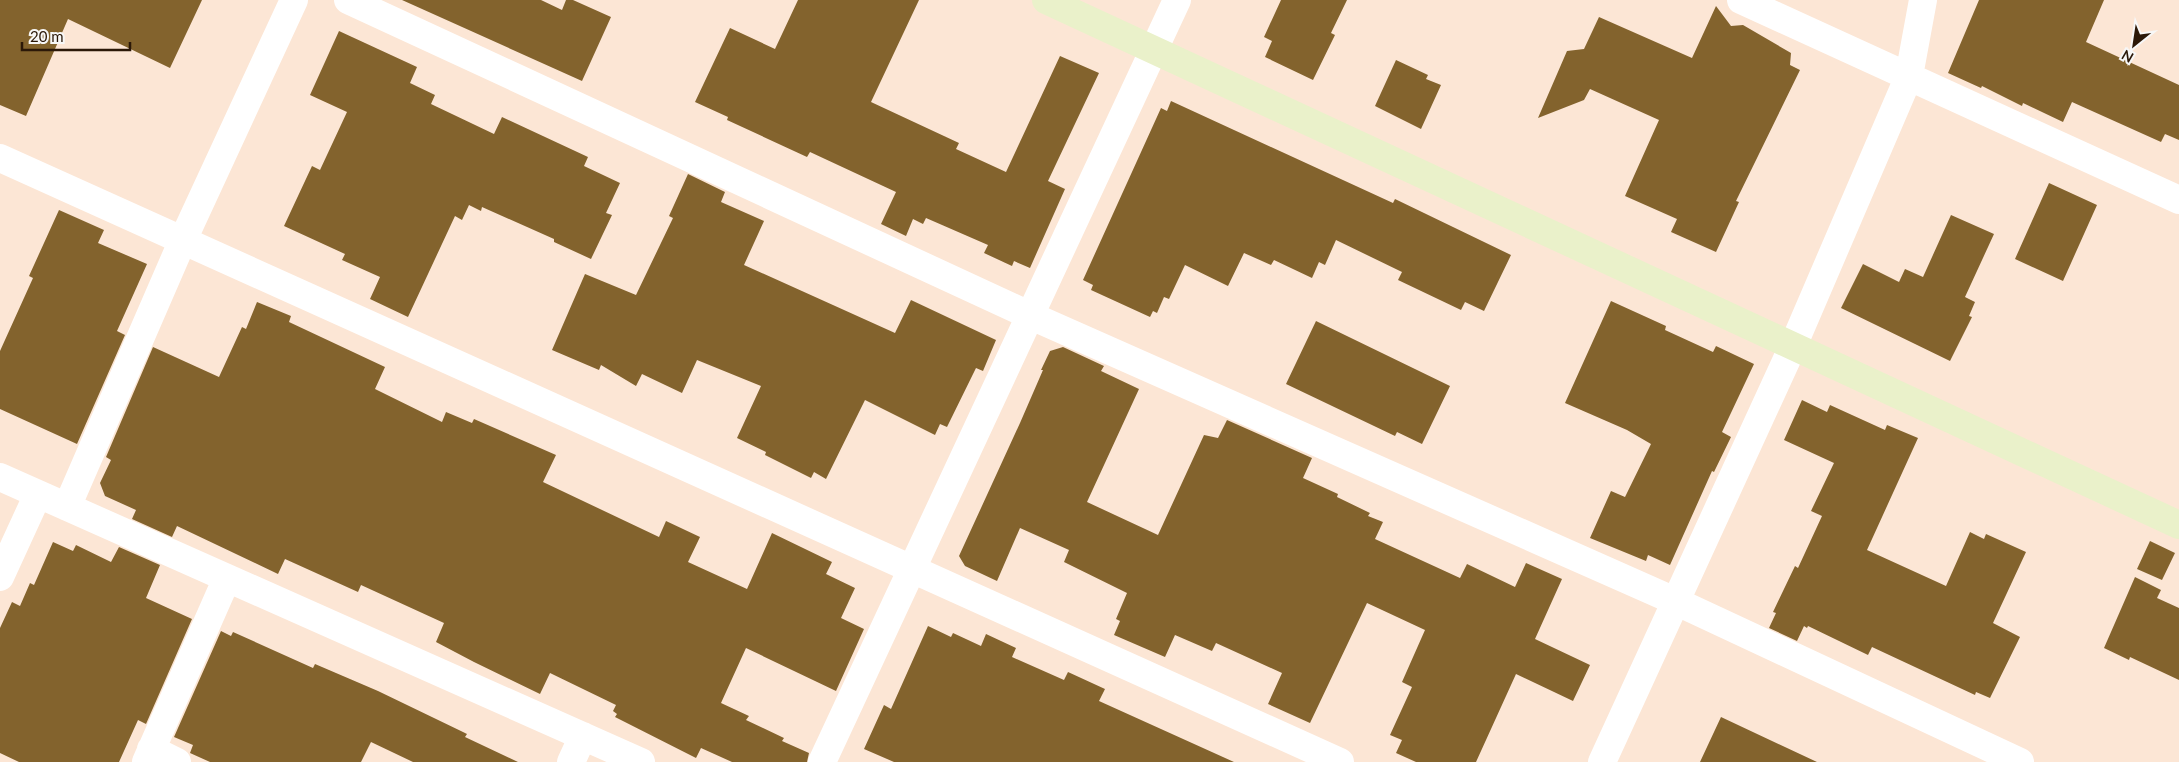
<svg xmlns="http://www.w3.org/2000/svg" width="2179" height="762" font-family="Lato,sans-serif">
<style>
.building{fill:#83632d}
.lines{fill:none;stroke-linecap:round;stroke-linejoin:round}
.street{stroke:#fff;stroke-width:28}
.secondary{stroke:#eaf1ca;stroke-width:28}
</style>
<rect width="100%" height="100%" fill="#fce6d5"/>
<path class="building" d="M 0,0 L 202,0 L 170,68 L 68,19 L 26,116 L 0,105 Z
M 402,0 L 541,0 L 562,10 L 566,0 L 573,0 L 611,17 L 582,81 Z
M 798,0 L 919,0 L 871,102 L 959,143 L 956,149 L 1006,172 L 1060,56 L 1099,73 L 1048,181 L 1065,189 L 1030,268 L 1014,261 L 1012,266 L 984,253 L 988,245 L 926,218 L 923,224 L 913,219 L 906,236 L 881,224 L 896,192 L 810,152 L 807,157 L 727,120 L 728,117 L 695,102 L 730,28 L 775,49 Z
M 1281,0 L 1347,0 L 1331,33 L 1335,35 L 1313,80 L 1265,57 L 1272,41 L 1264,37 Z
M 1979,0 L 2104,0 L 2086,42 L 2179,85 L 2179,140 L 2165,134 L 2161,142 L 2072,102 L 2063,122 L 2023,103 L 2022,106 L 1982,86 L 1981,88 L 1948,73 Z
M 1716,6 L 1731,26 L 1743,25 L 1791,53 L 1790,65 L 1800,70 L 1736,201 L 1739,202 L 1716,252 L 1671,232 L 1677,219 L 1625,196 L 1659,120 L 1590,89 L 1584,100 L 1538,118 L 1567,51 L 1584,49 L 1599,17 L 1692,58 Z
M 339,31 L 417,67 L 410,83 L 435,95 L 431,104 L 494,134 L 502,117 L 588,157 L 584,166 L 620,183 L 606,213 L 612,215 L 591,259 L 554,242 L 554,239 L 482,207 L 481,211 L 469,205 L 462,220 L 455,216 L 408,317 L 370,299 L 380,277 L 342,260 L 345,254 L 284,226 L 312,166 L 320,170 L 347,112 L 310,95 Z
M 1396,60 L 1428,75 L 1426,79 L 1441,85 L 1421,129 L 1375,106 Z
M 1171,101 L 1393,203 L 1395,199 L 1511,255 L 1484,311 L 1465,302 L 1461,310 L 1398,280 L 1402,272 L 1336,240 L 1325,265 L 1319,262 L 1312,278 L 1274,260 L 1271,265 L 1244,253 L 1228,286 L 1185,265 L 1169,299 L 1164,297 L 1157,313 L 1153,311 L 1150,317 L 1091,290 L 1093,285 L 1083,280 L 1161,108 L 1167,111 Z
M 688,174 L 725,192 L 721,202 L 764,221 L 744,265 L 895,333 L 911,300 L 996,340 L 983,371 L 976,368 L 947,427 L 940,424 L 935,435 L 865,400 L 826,479 L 814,472 L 811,478 L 765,455 L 766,452 L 737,438 L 761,386 L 697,360 L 682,393 L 642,374 L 636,386 L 601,365 L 599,370 L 552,350 L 585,274 L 636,295 L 673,218 L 669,216 Z
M 2049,183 L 2097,205 L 2063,281 L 2015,259 Z
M 59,210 L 104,230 L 98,243 L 147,264 L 117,331 L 125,335 L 77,444 L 0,409 L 0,351 L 33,278 L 29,276 Z
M 1951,215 L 1994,234 L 1965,297 L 1975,302 L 1969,316 L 1972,317 L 1950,361 L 1841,308 L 1863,264 L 1899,282 L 1905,269 L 1923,277 Z
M 1611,301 L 1666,326 L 1665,330 L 1713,352 L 1716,346 L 1754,364 L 1722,432 L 1731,437 L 1714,472 L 1712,471 L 1670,565 L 1648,555 L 1646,561 L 1590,538 L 1611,491 L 1625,497 L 1651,444 L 1627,430 L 1565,403 Z
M 257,302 L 291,316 L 289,322 L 385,367 L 375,389 L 442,422 L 446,412 L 472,423 L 474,419 L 556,455 L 543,482 L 659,537 L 666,521 L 700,537 L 688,562 L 747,589 L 772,533 L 832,562 L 826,574 L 855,588 L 841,618 L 864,629 L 836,691 L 746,648 L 721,703 L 749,716 L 746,720 L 784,738 L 782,741 L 809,753 L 807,762 L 732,762 L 701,748 L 696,758 L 615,717 L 617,714 L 613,711 L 616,705 L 550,673 L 540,694 L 474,662 L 436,642 L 444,623 L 361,585 L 358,592 L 285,559 L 278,574 L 177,526 L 172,537 L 132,519 L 136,510 L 105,496 L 100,483 L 111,460 L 106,457 L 153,347 L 219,377 L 242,327 L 246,329 Z
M 1316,321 L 1450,386 L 1422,444 L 1397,432 L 1395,436 L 1286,384 Z
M 1063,347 L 1104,366 L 1101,371 L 1139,389 L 1087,502 L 1158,535 L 1204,435 L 1218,438 L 1227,420 L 1312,458 L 1303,478 L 1338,494 L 1337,497 L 1370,513 L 1368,516 L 1383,522 L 1375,539 L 1460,578 L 1467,564 L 1515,587 L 1526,563 L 1562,579 L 1535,639 L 1590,665 L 1573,701 L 1516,674 L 1476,762 L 1416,762 L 1396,753 L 1402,740 L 1390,735 L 1412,687 L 1402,682 L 1425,630 L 1367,603 L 1310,723 L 1268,704 L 1282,673 L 1216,643 L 1212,651 L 1175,635 L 1165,657 L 1114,635 L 1120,621 L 1116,619 L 1127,593 L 1064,562 L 1069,550 L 1020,528 L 997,581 L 965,566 L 959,556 L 1020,423 L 1043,370 L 1041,370 L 1050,351 Z
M 1802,400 L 1827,412 L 1830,405 L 1885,430 L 1887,425 L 1918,438 L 1867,550 L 1946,586 L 1970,532 L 1984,539 L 1986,534 L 2026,552 L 1993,623 L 2020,637 L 1990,698 L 1976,692 L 1975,695 L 1872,647 L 1868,655 L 1808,626 L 1807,628 L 1804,626 L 1797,641 L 1769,628 L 1776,613 L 1773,612 L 1795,566 L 1798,568 L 1822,516 L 1811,511 L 1834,463 L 1784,440 Z
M 2150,541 L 2175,553 L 2162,580 L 2137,569 Z
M 53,542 L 73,551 L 76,545 L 111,562 L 119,547 L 160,565 L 146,598 L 192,619 L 146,724 L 138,720 L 119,762 L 19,762 L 0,753 L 0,628 L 12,602 L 20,606 L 30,583 L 34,585 Z
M 2135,577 L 2161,590 L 2157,598 L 2179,608 L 2179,680 L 2130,657 L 2129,660 L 2104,648 Z
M 928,626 L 951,637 L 953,633 L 981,646 L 986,634 L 1016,648 L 1012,657 L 1064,680 L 1068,672 L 1105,689 L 1099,701 L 1234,762 L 894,762 L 864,749 L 884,705 L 891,709 Z
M 221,631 L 231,636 L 233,632 L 313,668 L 315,664 L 378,691 L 463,732 L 467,734 L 465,737 L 518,762 L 413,762 L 371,742 L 361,762 L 210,762 L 190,753 L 193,745 L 174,737 Z
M 1721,717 L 1817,762 L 1700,762 Z"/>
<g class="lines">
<path class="street" d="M 348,0 L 1029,315 L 1675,601 L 2020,762
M 1741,0 L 2179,200
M 0,158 L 1340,762
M 0,477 L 641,762
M 67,507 L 182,242 L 294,0
M 0,577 L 38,494
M 151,749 L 177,762
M 146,762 L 227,578
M 571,762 L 583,736
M 822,762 L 1177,0
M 1602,762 L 1793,346 L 1909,76 L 1923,0"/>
<path class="secondary" d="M 1046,0 L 2179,525"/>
</g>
<g transform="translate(2134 45) rotate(210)" stroke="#f7f7f7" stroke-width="4" paint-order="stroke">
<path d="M0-4L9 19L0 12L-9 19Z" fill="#2b1808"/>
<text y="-8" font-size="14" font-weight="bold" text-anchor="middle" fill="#2b1808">N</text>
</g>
<path d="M22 42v8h108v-8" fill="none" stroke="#2b1808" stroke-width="2.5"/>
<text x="30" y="42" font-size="15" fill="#2b1808" stroke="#f7f7f7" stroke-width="4" paint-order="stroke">20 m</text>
</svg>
